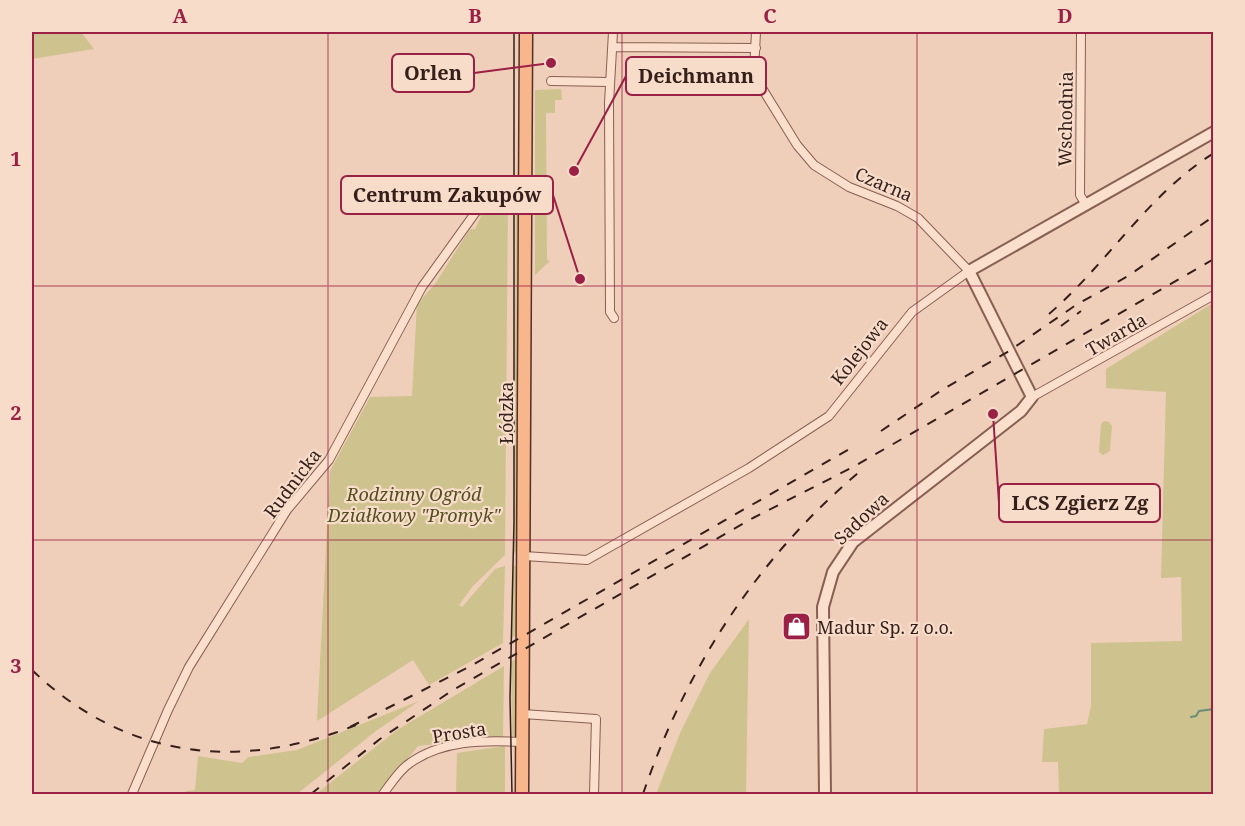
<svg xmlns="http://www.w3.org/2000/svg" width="1245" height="826" font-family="'Noto Serif',serif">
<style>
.green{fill:#cec28e}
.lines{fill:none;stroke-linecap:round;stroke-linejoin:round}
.stream{stroke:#668e78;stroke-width:2}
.minor-casing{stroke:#885f53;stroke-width:10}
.tertiary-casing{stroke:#885f53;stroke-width:14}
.primary-casing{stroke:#543029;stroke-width:15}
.minor{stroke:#fbdfcd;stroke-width:8}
.tertiary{stroke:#fbdfcd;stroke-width:10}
.primary{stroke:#f8b68d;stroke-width:12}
.tram{stroke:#351f1a;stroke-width:1.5}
.rail{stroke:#351f1a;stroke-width:2;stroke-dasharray:10 10;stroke-linecap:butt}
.grid{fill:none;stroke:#9a2046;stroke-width:1.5;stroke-opacity:0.55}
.labels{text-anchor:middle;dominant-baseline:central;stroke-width:4.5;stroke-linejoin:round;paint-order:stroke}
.street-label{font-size:18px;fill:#351f1a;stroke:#f7dcca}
.park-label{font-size:18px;font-style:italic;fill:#53501f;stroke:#f7dcca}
.poi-label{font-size:18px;fill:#351f1a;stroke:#f7dcca;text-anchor:start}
.leader{fill:none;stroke:#9a2046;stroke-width:2}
.callout-dot{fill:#9a2046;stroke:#f7dcca;stroke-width:2}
.callout{fill:#f7dcca;stroke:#9a2046;stroke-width:2}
.callout-label{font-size:20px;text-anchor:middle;font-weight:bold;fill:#351f1a}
.neatline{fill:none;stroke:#9a2046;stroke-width:2}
.grid-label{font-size:20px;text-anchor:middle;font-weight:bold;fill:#9a2046}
</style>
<rect width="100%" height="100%" fill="#f0cfba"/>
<path class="green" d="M 32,32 L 81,32 L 94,49 L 32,59 Z
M 561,89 L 562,100 L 555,100 L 555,113 L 546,113 L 547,260 L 550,261 L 535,275 L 535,90 Z
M 530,163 L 532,163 L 531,549 L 529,546 Z
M 508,195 L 505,555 L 473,586 L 459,605 L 462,607 L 495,569 L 505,566 L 503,643 L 429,685 L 413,660 L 317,721 L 330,471 L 370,397 L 412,396 L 417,304 L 435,284 L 470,229 L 475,229 L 481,216 L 478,214 C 485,202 494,196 508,195 Z
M 516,196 L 519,200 L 518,547 L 514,554 Z
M 1213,303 L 1213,794 L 1059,794 L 1058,762 L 1042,762 L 1044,729 L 1087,724 L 1091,706 L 1091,643 L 1182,641 L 1181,577 L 1161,578 L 1166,392 L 1106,388 L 1106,369 Z
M 1104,421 L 1109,422 L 1112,426 L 1110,451 L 1103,455 L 1099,452 L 1101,424 Z
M 513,565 L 517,567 L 517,635 L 511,638 Z
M 749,619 L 746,794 L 656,794 L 681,731 L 710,673 Z
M 516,659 L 517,733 L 512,738 L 511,662 Z
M 504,666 L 503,737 L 418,746 L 379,794 L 316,794 L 397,730 Z
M 419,701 L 376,731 L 297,794 L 186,794 L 186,791 L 195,790 L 198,756 L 242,763 L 248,757 L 297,750 Z
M 505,746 L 505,794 L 456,794 L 457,753 Z"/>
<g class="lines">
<path class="stream" d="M 1191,717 L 1196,716 L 1199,711 L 1214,709"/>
<defs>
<path id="minor" d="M 613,32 L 609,103 L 610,312 L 614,318
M 1081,32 L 1080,195 L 1086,205
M 613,47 L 756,48
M 551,81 L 610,82
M 1032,397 L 1214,295
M 524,556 L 587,560 L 749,468 L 829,416 L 912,312 L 969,271 L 918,218 L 897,206 L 849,187 L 814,165 L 797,145 L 757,80 L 754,71 L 756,32
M 523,714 L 596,719 L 594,794
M 132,794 L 168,710 L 189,667 L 287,510 L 329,460 L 422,287 L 483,202 L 500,192 L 524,191
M 383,794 C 391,784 399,770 410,763 C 442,740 485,740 522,742"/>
<path id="tertiary" d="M 825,794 L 823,607 L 833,572 L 853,542 L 1021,411 L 1032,397 L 969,271 L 1214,132"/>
<path id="primary" d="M 522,794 L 526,32"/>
</defs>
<use href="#minor" class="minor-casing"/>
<use href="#tertiary" class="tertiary-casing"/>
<use href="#primary" class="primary-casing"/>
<use href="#minor" class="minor"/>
<use href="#tertiary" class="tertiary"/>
<use href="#primary" class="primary"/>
<path class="tram" d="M 512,794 L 510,698 L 514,522 L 514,32"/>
<path class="rail" d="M 1049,314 C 1107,264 1148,194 1214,153
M 1061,326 L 1081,311
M 881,431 L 942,390 L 1009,351 L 1076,305 L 1128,276 L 1214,216
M 32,670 C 125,759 239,772 356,725
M 350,727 L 469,667 L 851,448
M 311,794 L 380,739 L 453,690 L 753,518 L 855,466 L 1214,259
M 643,794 C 686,667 760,554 864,468"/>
</g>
<path class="grid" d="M 328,32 L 328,794M 622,32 L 622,794M 917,32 L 917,794M 32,286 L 1214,286M 32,540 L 1214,540"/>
<defs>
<symbol id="shop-square" viewBox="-11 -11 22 22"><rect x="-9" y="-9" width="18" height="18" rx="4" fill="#9a2046" stroke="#f7dcca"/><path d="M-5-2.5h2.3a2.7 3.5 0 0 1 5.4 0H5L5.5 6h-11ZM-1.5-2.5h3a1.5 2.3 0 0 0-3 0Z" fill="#fff"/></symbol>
</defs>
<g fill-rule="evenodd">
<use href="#shop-square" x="780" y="610" width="33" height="33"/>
</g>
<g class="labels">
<g class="street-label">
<text transform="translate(1065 119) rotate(-89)">Wschodnia</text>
<text transform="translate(884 184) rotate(23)">Czarna</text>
<text transform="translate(1116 334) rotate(-30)">Twarda</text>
<text transform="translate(859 351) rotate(-52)">Kolejowa</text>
<text transform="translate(506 413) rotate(-90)">Łódzka</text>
<text transform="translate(292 483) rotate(-53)">Rudnicka</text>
<text transform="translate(861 518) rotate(-43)">Sadowa</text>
<text transform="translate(459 732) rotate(-9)">Prosta</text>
</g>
<g class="park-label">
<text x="414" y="494">Rodzinny Ogród<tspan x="414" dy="21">Działkowy "Promyk"</tspan></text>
</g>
<g class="poi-label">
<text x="817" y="627">Madur Sp. z o.o.</text>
</g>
</g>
<path class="leader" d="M551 63L474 73M574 171L626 76M580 279L553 195M993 414L999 503"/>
<g class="callout-dot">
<circle cx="551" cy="63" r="6"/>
<circle cx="574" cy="171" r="6"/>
<circle cx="580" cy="279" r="6"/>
<circle cx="993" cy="414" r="6"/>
</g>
<g class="callout">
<rect x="392" y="54" width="82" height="38" rx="6"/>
<rect x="626" y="57" width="140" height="38" rx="6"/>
<rect x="341" y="176" width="212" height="38" rx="6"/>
<rect x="999" y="484" width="161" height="38" rx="6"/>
</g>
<g class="callout-label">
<text x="433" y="80">Orlen</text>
<text x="696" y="83">Deichmann</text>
<text x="447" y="202">Centrum Zakupów</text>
<text x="1080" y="510">LCS Zgierz Zg</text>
</g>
<rect width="1245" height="826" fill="none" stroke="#f7dcca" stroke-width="66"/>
<rect x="33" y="33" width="1179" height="760" class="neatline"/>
<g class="grid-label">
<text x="180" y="23">A</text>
<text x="475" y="23">B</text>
<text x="770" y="23">C</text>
<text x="1065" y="23">D</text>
<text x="16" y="166">1</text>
<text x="16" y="420">2</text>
<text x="16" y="673">3</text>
</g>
</svg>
